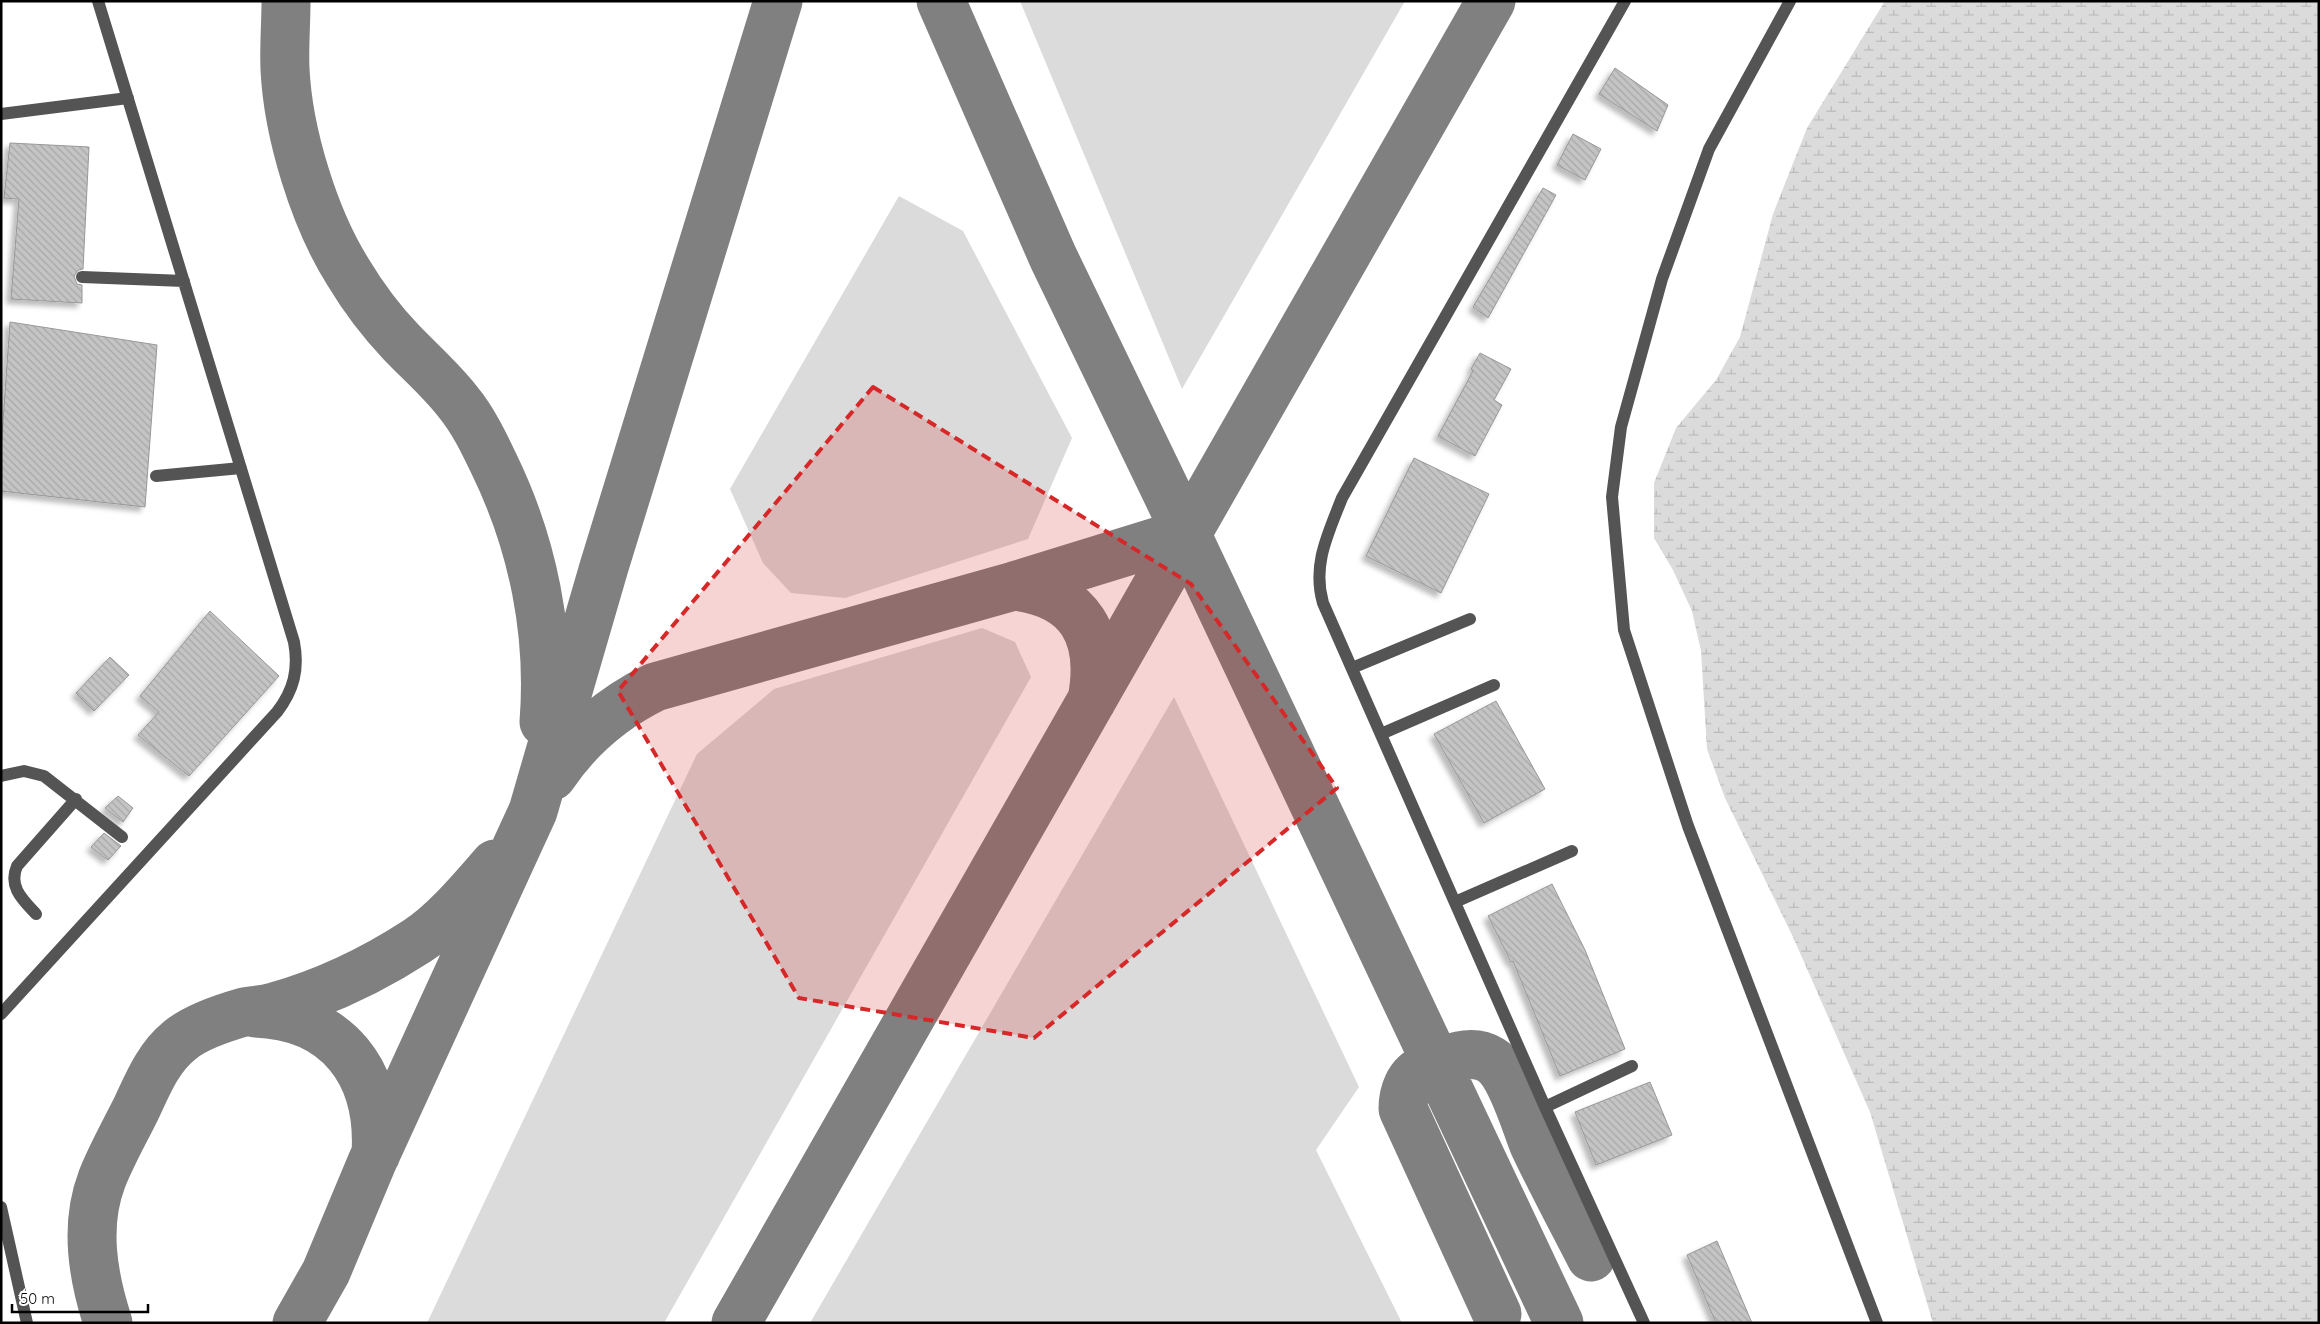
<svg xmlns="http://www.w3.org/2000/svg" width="2320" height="1324" font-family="Quicksand,sans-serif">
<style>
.grass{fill:#dbdbdb}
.wetland{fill:url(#wetland-marsh)}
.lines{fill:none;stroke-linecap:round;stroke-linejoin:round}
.taxiway{stroke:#808080;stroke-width:49}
.building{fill:url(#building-back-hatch);stroke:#989898;filter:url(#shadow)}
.minor{stroke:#545454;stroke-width:12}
.marked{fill:#d62828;fill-opacity:0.2;stroke:#d62828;stroke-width:4;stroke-dasharray:10 6;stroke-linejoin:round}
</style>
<defs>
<pattern id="wetland-marsh" width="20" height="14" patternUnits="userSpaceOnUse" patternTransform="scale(1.25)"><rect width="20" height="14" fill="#dbdbdb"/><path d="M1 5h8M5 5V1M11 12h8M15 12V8" fill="none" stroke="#bababa"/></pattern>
<pattern id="building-back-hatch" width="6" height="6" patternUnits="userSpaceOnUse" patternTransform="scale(1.25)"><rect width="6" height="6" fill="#c4c4c4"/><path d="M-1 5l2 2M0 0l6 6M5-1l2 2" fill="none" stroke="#a7a7a7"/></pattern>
<filter id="shadow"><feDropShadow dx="-4.5" dy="4.5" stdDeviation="2.5" flood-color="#0004"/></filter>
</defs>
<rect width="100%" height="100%" fill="#fff"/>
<path class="grass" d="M 1020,1 L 1405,1 L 1182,389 Z
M 899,196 L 963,231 L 1072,438 L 1028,539 L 845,598 L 791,593 L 763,563 L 730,489 Z
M 982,628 L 1015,642 L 1031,677 L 664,1323 L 427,1323 L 697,754 L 774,689 Z
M 1174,697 L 1359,1087 L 1316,1150 L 1402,1323 L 810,1323 Z"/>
<path class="wetland" d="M 1885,1 L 2319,1 L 2319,1323 L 1933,1323 L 1870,1112 L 1793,937 L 1725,798 L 1707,749 L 1701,651 L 1692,611 L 1673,570 L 1654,538 L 1654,483 L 1676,428 L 1716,380 L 1740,337 L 1773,214 L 1807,128 Z"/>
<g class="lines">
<path class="taxiway" d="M 286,1 C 286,24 284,46 285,69 C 288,133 314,218 348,272 C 363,297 381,321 401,342 C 420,362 441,380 458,402 C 473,420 484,443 494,464 C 533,544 551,633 544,722
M 941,1 L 1053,257 L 1166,491 L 1559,1323
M 1014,586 C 1081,594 1104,636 1092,700
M 552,776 C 579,736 612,708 655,687 L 1014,586 L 1186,533
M 255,1013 C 338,1016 381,1073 376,1154
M 1497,1314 L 1403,1109 C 1403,1093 1409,1075 1425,1069 C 1445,1060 1470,1047 1491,1060 C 1511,1072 1525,1123 1534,1145 C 1552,1183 1572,1220 1591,1257
M 108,1323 C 93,1277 84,1226 102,1179 C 111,1156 124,1133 135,1111 C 147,1086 157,1059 179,1041 C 195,1027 223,1018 244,1012 C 254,1010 264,1010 274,1007 C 324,993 374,969 417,941 C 445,923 473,889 495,864
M 297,1323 L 326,1272 L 372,1162 L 533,811 L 604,567 L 778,1
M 736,1323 L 1491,1"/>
</g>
<path class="building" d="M 1615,68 L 1668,105 L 1657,131 L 1599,94 Z
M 1573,134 L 1601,149 L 1585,180 L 1557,165 Z
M 10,143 L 89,147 L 83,269 L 78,270 L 74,276 L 77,284 L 82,285 L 82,303 L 11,299 L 19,199 L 4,198 Z
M 1543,188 L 1556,195 L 1488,318 L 1473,307 Z
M 10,322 L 157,345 L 145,507 L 1,491 L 1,450 Z
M 1480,353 L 1511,369 L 1494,400 L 1502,405 L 1475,456 L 1438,436 L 1473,371 L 1471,369 Z
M 1414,458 L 1489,494 L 1441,593 L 1366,556 Z
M 210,611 L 279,676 L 189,776 L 138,735 L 159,712 L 140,696 Z
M 110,657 L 129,675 L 94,711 L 76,693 Z
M 1496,701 L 1545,789 L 1484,823 L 1434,734 Z
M 118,796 L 133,808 L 123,822 L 105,808 Z
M 104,833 L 121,846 L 108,860 L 91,847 Z
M 1552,884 L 1585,950 L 1625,1049 L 1560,1076 L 1513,961 L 1511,962 L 1488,916 Z
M 1650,1082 L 1672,1135 L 1596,1165 L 1575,1112 Z
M 1717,1241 L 1752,1323 L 1716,1323 L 1687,1255 Z"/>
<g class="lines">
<path class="minor" d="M 1625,1 L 1342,498 C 1328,534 1312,565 1323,603 L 1545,1107 L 1644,1323
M 1790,1 L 1709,149 L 1662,279 L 1621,427 L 1612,497 L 1624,630 L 1688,826 L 1877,1323
M 1,114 L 128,98
M 82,277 L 184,281
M 156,476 L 241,468
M 1352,668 L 1470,619
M 1381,734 L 1494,685
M 1,776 L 24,771 L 44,776 L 122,837
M 1455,902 L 1572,851
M 36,914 C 23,900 8,887 17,866 L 76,799
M 1,1014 L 277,712 C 294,690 299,669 294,642 L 98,1
M 1545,1107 L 1632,1066
M 1,1207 L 27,1323"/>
</g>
<path class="marked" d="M 873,387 L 1191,584 L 1337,788 L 1034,1038 L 799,998 L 618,691 Z"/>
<rect width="2320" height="1324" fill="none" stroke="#000000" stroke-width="5"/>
<path d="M12 1304v8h136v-8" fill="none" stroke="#000000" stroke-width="2.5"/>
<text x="20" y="1304" font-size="15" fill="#000000" stroke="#ffffff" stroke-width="4" paint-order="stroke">50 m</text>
</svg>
